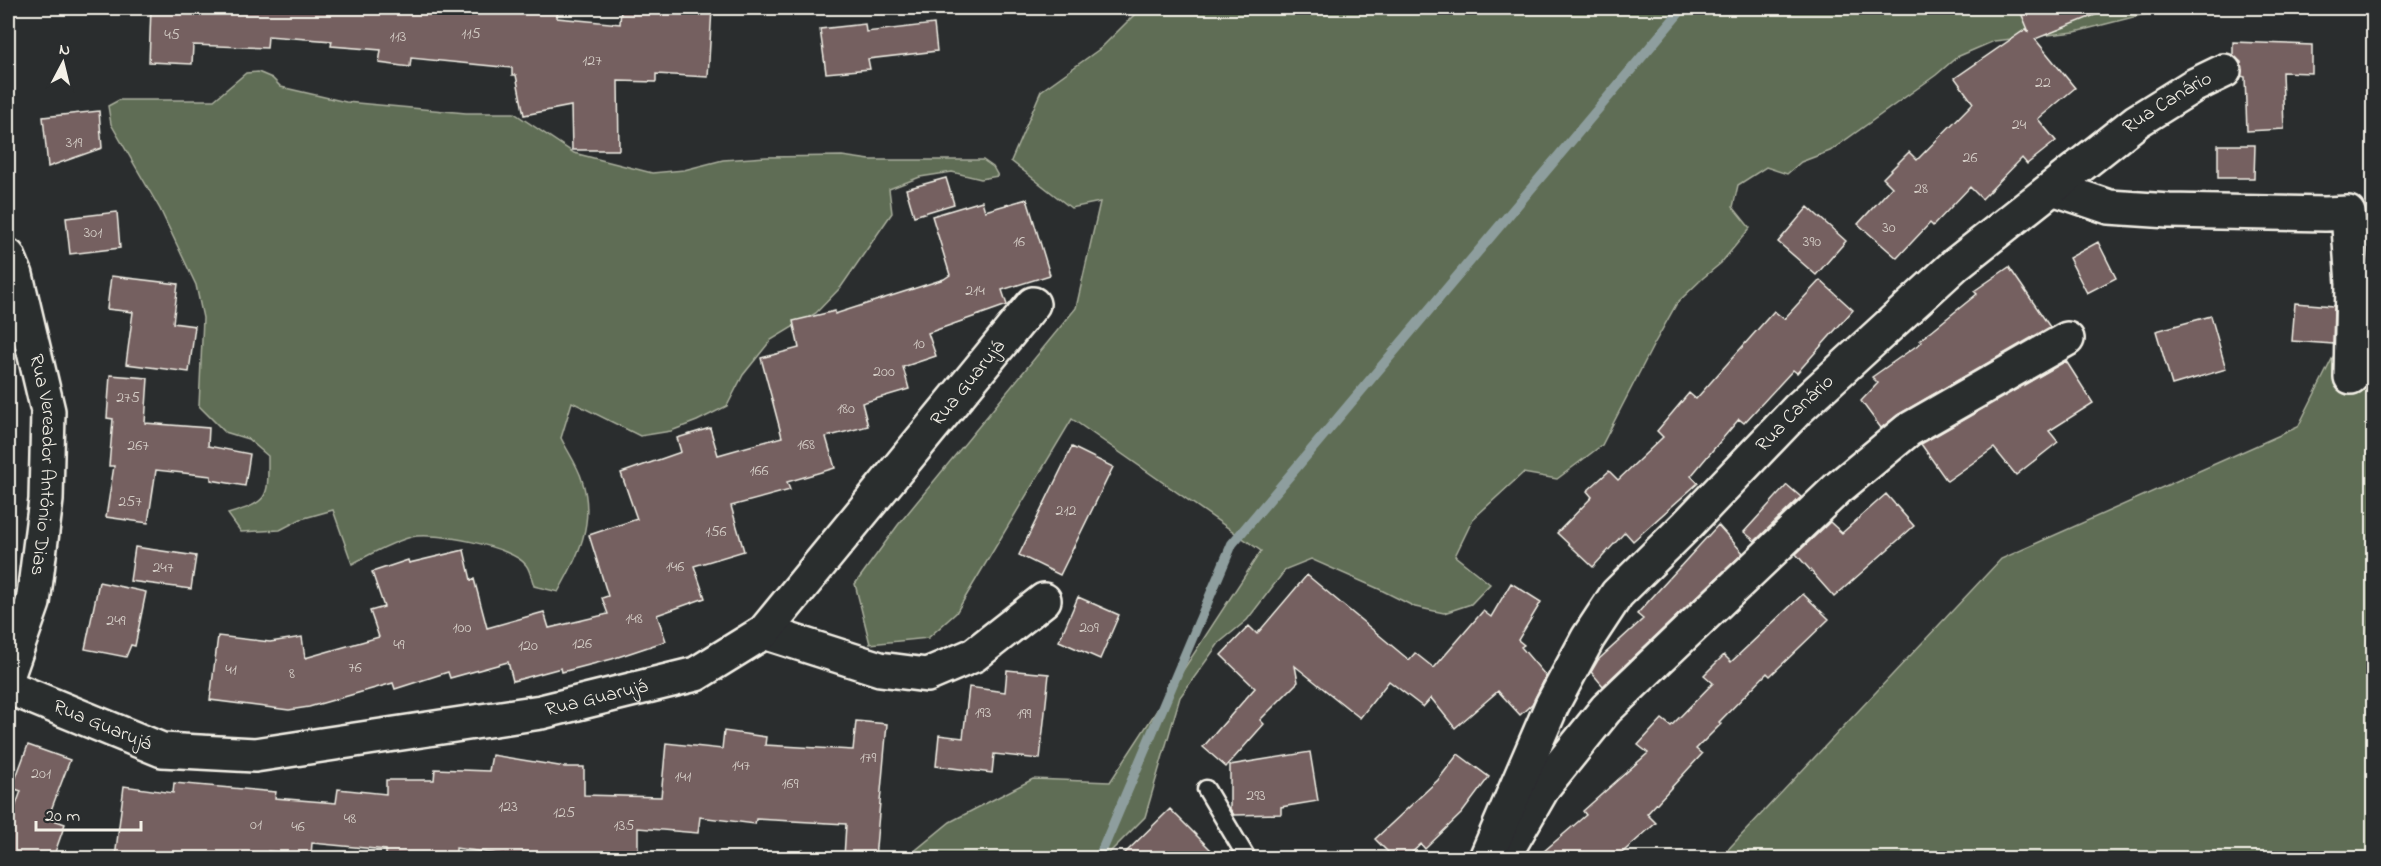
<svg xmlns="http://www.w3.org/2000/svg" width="2381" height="866" font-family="'Indie Flower',sans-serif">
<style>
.green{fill:#5f6d54;stroke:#aaaf9e;stroke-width:1.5}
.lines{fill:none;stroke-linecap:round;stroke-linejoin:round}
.stream{stroke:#8e9e9e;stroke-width:10}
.building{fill:#746160;stroke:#f4f1e8;stroke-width:1.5}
.service-casing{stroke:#f4f1e8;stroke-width:21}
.minor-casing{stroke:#f4f1e8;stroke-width:38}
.tertiary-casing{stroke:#f4f1e8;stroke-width:38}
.service{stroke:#2a2d2e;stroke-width:16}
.minor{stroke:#2a2d2e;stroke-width:33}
.tertiary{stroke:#2a2d2e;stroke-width:33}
.labels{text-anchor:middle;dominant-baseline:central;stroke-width:5;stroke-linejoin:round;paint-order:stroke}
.number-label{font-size:16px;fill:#d4cdc6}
.street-label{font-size:20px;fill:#f4f1e8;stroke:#2a2d2e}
</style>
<rect width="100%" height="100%" fill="#2a2d2e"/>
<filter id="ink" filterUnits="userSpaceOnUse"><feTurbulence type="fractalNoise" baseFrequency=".0167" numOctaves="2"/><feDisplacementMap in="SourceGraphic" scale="12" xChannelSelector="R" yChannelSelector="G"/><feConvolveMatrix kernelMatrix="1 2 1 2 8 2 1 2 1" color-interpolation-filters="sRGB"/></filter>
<g filter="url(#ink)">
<path class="green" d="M 1141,8 L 2195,8 L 2141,15 L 2075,32 L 1994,41 L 1957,57 L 1936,75 L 1830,151 L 1801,162 L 1787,174 L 1766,167 L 1738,185 L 1733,207 L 1750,228 L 1721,263 L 1703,278 L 1677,303 L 1653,346 L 1602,445 L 1557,479 L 1523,473 L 1473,519 L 1455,556 L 1490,584 L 1471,604 L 1444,613 L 1415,607 L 1379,589 L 1311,559 L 1286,569 L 1247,620 L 1219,643 L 1180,697 L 1145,817 L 1104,858 L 906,858 L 950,822 L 1033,779 L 1110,782 L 1261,551 L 1072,419 L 956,613 L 928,638 L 870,644 L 855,584 L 898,525 L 1076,308 L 1100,202 L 1071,208 L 1011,161 L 1041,91 L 1101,48 Z
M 258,72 L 272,78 L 281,87 L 346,102 L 466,113 L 514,113 L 574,153 L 652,173 L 684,170 L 723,160 L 766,157 L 842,156 L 870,160 L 983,160 L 993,167 L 998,176 L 981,179 L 952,172 L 920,177 L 889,189 L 892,213 L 841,287 L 816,313 L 771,340 L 743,375 L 727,406 L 697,421 L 671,431 L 640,436 L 572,402 L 561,438 C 568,452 578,466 582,480 C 596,522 578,557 558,592 L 534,586 C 532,580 530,570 526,565 C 512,546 432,531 411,537 C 390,543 370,554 352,564 L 333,510 L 301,519 L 280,530 L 241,532 L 228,514 C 270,501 268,499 268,456 L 248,439 L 225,432 L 199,406 L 203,318 L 196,285 L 160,209 L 111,124 L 108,106 L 119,100 L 214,100 L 246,73 Z
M 2373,277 L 2373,858 L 1720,858 L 2001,559 L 2298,427 Z
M 802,850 L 838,858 L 796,858 Z"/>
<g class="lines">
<path class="stream" d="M 1095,858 L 1101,853 L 1232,544 L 1683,8"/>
</g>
<path class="building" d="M 151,8 L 394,8 L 439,14 L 440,8 L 558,8 L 557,18 L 620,24 L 621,8 L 712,8 L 708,77 L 656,74 L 656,82 L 618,81 L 619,150 L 572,150 L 571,106 L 524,115 L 516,75 L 512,75 L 512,68 L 411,58 L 410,67 L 379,63 L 381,50 L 331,46 L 332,41 L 268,36 L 267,48 L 193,45 L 192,64 L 149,62 Z
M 2019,8 L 2110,8 L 2110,9 L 2035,39 L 2075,88 L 2038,119 L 2056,141 L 2027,164 L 2022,158 L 1982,199 L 1970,187 L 1933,226 L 1930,223 L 1897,258 L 1858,224 L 1892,187 L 1883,178 L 1909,152 L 1917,160 L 1973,103 L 1955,78 L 2026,29 L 2029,32 Z
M 865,24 L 866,32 L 934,24 L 937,51 L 868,59 L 870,69 L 826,73 L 820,29 Z
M 2233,42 L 2312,45 L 2312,73 L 2282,72 L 2284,129 L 2247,131 L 2245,77 L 2241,76 L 2241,62 L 2233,55 Z
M 99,111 L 102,148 L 48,167 L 43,117 Z
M 2218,145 L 2255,145 L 2254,178 L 2218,178 Z
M 946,178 L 954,204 L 914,216 L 906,189 Z
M 1027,199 L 1050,275 L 1002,290 L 1007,305 L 928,333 L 936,356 L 903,367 L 909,389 L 862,403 L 868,426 L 826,437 L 835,468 L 787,482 L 790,490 L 731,506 L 744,551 L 694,566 L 705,598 L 657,615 L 666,641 L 612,659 L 562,672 L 561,668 L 513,681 L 508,662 L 450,678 L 448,672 L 395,689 L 393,683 L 309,707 L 289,710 L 210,700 L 218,636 L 270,642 L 302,637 L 305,658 L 379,637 L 370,611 L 384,607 L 372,572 L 408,560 L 409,563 L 464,550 L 471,580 L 474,579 L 487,628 L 544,612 L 549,628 L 608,614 L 602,598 L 608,596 L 589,535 L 637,519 L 621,473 L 681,452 L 677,438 L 710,428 L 718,455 L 782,437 L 761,358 L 799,348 L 793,321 L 835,311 L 835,314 L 944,279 L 950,275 L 932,216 L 982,201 L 985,211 Z
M 1808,207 L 1846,241 L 1816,275 L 1778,242 Z
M 117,212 L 120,248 L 70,254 L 66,218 Z
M 2098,242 L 2116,278 L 2087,293 L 2069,258 Z
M 2009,267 L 2050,327 L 1899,414 L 1881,428 L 1861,401 L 1878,383 L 1872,377 L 1922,342 L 1920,340 L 1977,294 L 1974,291 Z
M 111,276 L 178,284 L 173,323 L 195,326 L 189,372 L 126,364 L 133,312 L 107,309 Z
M 1820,280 L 1853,310 L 1797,373 L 1793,370 L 1744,423 L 1739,419 L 1691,476 L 1698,483 L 1633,541 L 1625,532 L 1593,567 L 1557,533 L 1592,497 L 1587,491 L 1609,471 L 1618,480 L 1663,437 L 1657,431 L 1689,393 L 1696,399 L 1774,311 L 1784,319 Z
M 2295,303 L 2334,306 L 2333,344 L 2292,341 Z
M 2211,316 L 2226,369 L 2172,385 L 2156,331 Z
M 2066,361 L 2093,403 L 2049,431 L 2058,442 L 2016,475 L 1994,448 L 1947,481 L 1921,444 Z
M 110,375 L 148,378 L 145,423 L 209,428 L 208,446 L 250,454 L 245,486 L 211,480 L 211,476 L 156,470 L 148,523 L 106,517 L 114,466 L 109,466 L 113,419 L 107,418 Z
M 1072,447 L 1113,467 L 1060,575 L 1019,555 Z
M 1787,485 L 1801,497 L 1755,541 L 1744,532 Z
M 1886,494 L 1914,526 L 1834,597 L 1796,554 L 1830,522 L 1842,533 Z
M 1718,525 L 1743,553 L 1603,686 L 1591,672 L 1598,660 L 1643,619 L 1637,614 Z
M 135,547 L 196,556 L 191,589 L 130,581 Z
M 1307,575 L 1409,660 L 1415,653 L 1434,668 L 1483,611 L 1491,617 L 1511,583 L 1541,602 L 1518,640 L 1524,645 L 1521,647 L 1546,676 L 1532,704 L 1520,715 L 1498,691 L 1455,728 L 1431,698 L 1423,707 L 1389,681 L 1360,718 L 1295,666 L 1298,682 L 1260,720 L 1264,724 L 1226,767 L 1203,747 L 1255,688 L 1221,655 L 1249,626 L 1257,634 Z
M 99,582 L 146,592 L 135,646 L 131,645 L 126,657 L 85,649 Z
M 1803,594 L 1829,619 L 1770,676 L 1767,673 L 1719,722 L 1721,724 L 1696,749 L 1702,754 L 1647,814 L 1656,823 L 1616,858 L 1536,858 L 1586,815 L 1583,811 L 1648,753 L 1638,745 L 1662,719 L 1671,726 L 1713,683 L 1704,675 L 1724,655 L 1731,662 Z
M 1078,597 L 1119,615 L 1100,659 L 1059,641 Z
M 1007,670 L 1049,674 L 1040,759 L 994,754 L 992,773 L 936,766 L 939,735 L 963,738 L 969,687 L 1005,692 Z
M 856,721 L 887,724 L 875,858 L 844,857 L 846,824 L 756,819 L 755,824 L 700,817 L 698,833 L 638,828 L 638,856 L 584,855 L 583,858 L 526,858 L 456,848 L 456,858 L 386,858 L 386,850 L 312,843 L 311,855 L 268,851 L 268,858 L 115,858 L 124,786 L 173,793 L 174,783 L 276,792 L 275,798 L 336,803 L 338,789 L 386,794 L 386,780 L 434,780 L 435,769 L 489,771 L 492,755 L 565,767 L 584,767 L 584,795 L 661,797 L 666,743 L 722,749 L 724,731 L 766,737 L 765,745 L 853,750 Z
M 28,745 L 70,760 L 48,818 L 65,824 L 53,858 L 8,858 L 8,827 L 21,791 L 12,788 Z
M 1310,752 L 1318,801 L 1281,807 L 1281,814 L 1234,815 L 1230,809 L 1230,765 Z
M 1458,754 L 1489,777 L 1462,813 L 1425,849 L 1421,844 L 1406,858 L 1394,858 L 1375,839 L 1438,780 Z
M 1170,809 L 1219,858 L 1120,858 Z"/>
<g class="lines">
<defs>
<path id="service" d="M 1206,789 L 1247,858"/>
<g id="minor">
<path d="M 2053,188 L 2109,207 L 2169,211 L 2325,214 L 2348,213 L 2353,284 L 2351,377"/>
<path d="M 764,632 L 880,669 L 927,675 L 974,655 L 1044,600"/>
<path id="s1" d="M 8,687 L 162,750 L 255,755 L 541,712 L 696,674 L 764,632 L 1033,304"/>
<path d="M 1510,845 L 1544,786 L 1606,709 L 1838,488 L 1908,430 L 2067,339"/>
<path id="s2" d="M 1486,858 L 1552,705 L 1588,638 L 1617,594 L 1687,525 L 1798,409 L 1956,264 L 2137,121 L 2193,86 L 2224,71"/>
</g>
<g id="tertiary">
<path id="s3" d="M 8,256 L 16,275 L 48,411 L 46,500 L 33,603 L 8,674"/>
</g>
</defs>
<use href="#service" class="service-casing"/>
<use href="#minor" class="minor-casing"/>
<use href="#tertiary" class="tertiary-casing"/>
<use href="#service" class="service"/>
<use href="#minor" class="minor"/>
<use href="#tertiary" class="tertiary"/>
</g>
</g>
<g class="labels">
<g class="number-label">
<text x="471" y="34">115</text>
<text x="172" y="35">45</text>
<text x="398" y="37">113</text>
<text x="592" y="61">127</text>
<text x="2043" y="83">22</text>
<text x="2019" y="125">24</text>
<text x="74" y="143">319</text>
<text x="1970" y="158">26</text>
<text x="1921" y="189">28</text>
<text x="1889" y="228">30</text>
<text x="93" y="233">301</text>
<text x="1019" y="242">16</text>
<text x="1812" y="242">390</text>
<text x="975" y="291">214</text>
<text x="919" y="344">10</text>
<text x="884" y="372">200</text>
<text x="128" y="398">275</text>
<text x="846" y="409">180</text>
<text x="806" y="445">168</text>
<text x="138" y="446">267</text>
<text x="759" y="471">166</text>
<text x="130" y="502">257</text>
<text x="1066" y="511">212</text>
<text x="716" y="532">156</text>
<text x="675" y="567">146</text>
<text x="163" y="568">247</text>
<text x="634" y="619">148</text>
<text x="116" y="621">249</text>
<text x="462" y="628">100</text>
<text x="1089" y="628">209</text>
<text x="582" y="644">126</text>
<text x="399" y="645">49</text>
<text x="528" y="646">120</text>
<text x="355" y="668">76</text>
<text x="231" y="670">41</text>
<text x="292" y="674">8</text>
<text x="983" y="713">193</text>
<text x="1024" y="714">199</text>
<text x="868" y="758">179</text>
<text x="741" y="766">147</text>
<text x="41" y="774">201</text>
<text x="683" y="777">141</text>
<text x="790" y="784">169</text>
<text x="1256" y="796">293</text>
<text x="508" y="807">123</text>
<text x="564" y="813">125</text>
<text x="350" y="819">48</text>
<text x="256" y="825">01</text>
<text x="624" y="826">135</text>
<text x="298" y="827">46</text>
</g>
<g class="street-label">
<text stroke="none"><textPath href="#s2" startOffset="1035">Rua Canário</textPath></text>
<text stroke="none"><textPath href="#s1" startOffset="1110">Rua Guarujá</textPath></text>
<text stroke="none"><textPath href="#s2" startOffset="549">Rua Canário</textPath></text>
<text stroke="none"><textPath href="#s3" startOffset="214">Rua Vereador Antônio Dias</textPath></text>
<text stroke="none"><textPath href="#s1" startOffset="606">Rua Guarujá</textPath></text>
<text stroke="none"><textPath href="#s1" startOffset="102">Rua Guarujá</textPath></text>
</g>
</g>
<rect width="2381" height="866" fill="none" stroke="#2a2d2e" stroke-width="30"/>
<rect x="15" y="15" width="2351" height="836" fill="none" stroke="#f4f1e8" stroke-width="2" filter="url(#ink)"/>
<g transform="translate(63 63) rotate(7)" stroke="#2a2d2e" stroke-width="4.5" paint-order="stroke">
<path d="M0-4.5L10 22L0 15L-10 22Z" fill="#f4f1e8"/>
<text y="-9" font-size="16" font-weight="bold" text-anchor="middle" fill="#f4f1e8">N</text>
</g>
<path d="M36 821v9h105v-9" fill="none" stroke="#f4f1e8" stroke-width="3"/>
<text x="45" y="821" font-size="18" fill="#f4f1e8" stroke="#2a2d2e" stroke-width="4.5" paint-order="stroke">20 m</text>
</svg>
